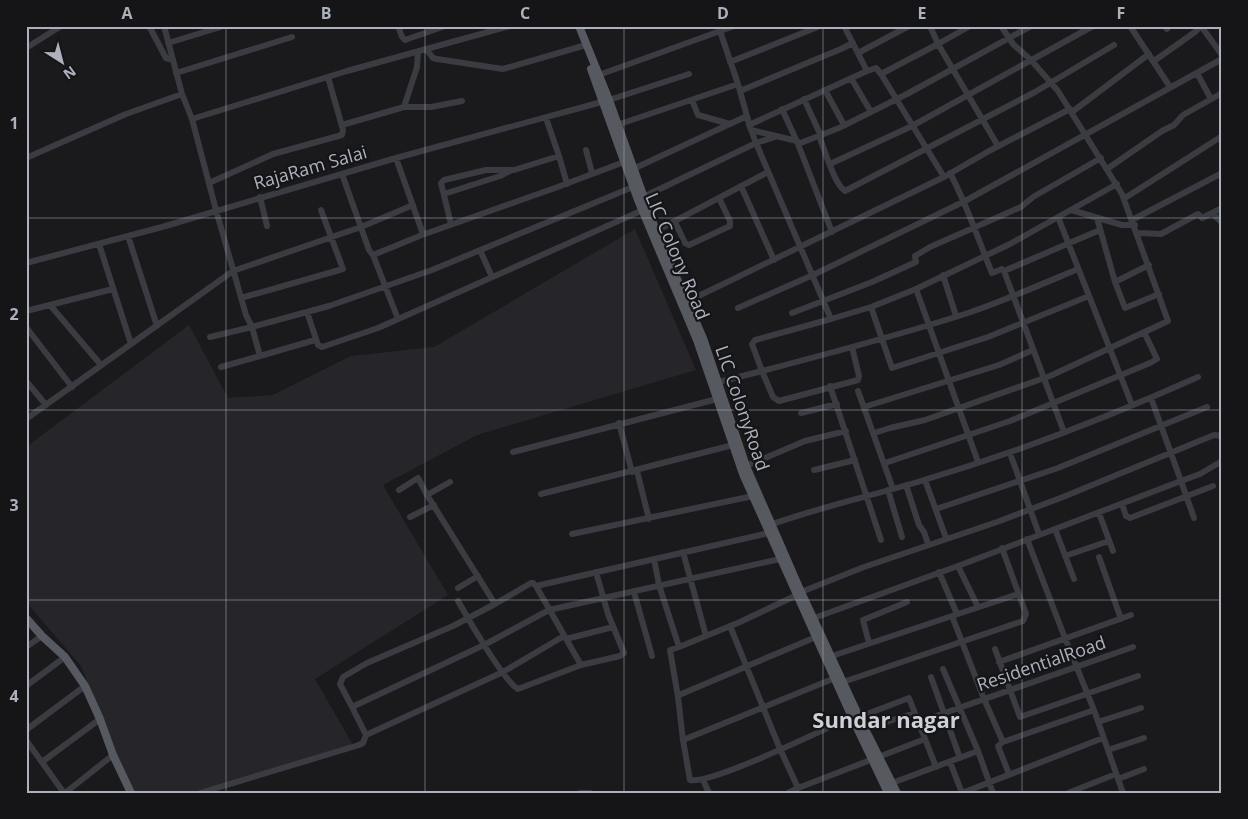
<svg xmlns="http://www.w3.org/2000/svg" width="1248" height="819" font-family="'Open Sans',sans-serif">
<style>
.built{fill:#26262a}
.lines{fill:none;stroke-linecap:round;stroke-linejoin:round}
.minor{stroke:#3b3c42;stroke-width:6}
.major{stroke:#575961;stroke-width:8}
.grid{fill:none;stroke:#acb1bc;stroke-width:1;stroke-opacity:0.55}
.labels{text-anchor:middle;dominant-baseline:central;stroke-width:4.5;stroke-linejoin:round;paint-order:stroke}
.street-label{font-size:18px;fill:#acb1bc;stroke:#151518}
.district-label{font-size:22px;font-weight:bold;fill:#ced0d8;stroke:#151518}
.neatline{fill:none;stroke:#acb1bc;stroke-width:2}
.grid-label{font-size:16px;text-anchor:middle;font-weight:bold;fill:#acb1bc}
</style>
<rect width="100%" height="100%" fill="#1a1a1d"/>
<path class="built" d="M 635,229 L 696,370 L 477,435 L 383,485 L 448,595 L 315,679 L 353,745 L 207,793 L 131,793 L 81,666 L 26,602 L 26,447 L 189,325 L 228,398 L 273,395 L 351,356 L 434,347 Z"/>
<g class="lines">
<path class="minor" d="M 86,26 L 90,26
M 149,26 L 166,58 L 173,60 L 182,94 L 192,119 L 216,210 L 246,315 L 252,327 L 329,306 L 432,270 L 633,187
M 164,26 L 173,60
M 398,26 L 402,37 L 405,40 L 445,26
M 970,26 L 938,44 L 998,146
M 1130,26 L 1170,87
M 1165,26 L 1167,29
M 1201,26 L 1222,55
M 720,31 L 738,84
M 168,43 L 224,26
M 26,48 L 61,26
M 427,50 L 433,58 L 437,59 L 503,69 L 586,45
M 858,53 L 909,26
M 1154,61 L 1195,32 L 1201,26
M 730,62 L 820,26
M 867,71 L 876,68 L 881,74 L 938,44 L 930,26
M 176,73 L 292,37
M 1197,73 L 1211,99
M 881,74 L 944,177
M 596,76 L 734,26
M 851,78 L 871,112
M 825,90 L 844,125
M 740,91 L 841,49 L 853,43
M 804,99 L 821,136
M 692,100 L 698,115 L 730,124
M 404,107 L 417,67 L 418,52
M 782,109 L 798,144 L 832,232
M 1072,112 L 1149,54
M 546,118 L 559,156
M 192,119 L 347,71 L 510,26
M 342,125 L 404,107 L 431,107 L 462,101
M 617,125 L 738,84 L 750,127 L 756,143 L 831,319 L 755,340 L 752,344 L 762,371 L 715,383
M 749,125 L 867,71 L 844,26
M 751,130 L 797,141
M 819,136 C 825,150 834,184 845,191 L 1035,92 L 1114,45
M 798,144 L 839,128 L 907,94 L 1031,26
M 586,150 L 592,173
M 26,158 L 126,114 L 182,94
M 396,158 L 423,234
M 830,164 L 912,126 L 1093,26
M 633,169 L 747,116
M 1107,169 L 1162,131 L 1174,125 L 1183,115 L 1222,93
M 950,173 C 967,205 978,239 992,273 L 1002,269 L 1004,271 L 1064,432
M 342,174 L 369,250 L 373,255
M 209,183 L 273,154 L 342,135 L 343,130 L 328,77
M 741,186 L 774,260
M 444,194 L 500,176 L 510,171
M 260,197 L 267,226
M 643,197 L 756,143 L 775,137
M 1125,198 L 1219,138
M 1071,210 L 1122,225 L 1135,225
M 1212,213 L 1222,208
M 1058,217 L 1132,405
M 1097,218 L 1115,282 L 1125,308 L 1159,294
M 1132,220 L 1222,173
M 675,222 L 685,243 L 689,245 L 730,226 L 730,221 L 719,198
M 451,224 L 441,183 L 444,180 L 486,170 L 514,170 L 559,156 L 567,184
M 656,231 L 768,172
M 1138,233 L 1161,234 L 1198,214 L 1202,218 L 1212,213 L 1222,223
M 128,236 L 157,326
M 480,250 L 492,277
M 26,263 L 162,227 L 396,158 L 609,100 L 689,74
M 1004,271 L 1100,230
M 943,275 L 956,316
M 1115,282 L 1149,265
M 916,289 L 978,462
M 241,298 L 343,269 L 321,210
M 682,304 L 944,177 L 989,151 L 1070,109
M 50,305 L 101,365
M 871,307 L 892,368 L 988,337 L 1089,296
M 738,308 L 813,275 L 965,201 L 1222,59
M 26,311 L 113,289
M 307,312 L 318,345 L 322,347 L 378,328 L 643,210
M 792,313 L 872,282 L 916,262 L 915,256 L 930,247 L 1021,207 L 1033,197 L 1101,158
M 398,319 L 373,255 L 422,235 L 555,188 L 624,162
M 831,319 L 871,307 L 916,289 L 1010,244 L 1117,184
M 26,327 L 72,387
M 210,337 L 252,327 L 260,356 L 315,340
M 131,344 L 233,271 L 361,227 L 413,205
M 852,347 L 859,376 L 858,380 L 779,401 L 773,397 L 762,371 C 831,353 900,335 968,313 C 1006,300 1042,284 1078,269
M 221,367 L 260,356
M 26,381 L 46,405
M 830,386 L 881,540
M 858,391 L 893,489
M 864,407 L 999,365 L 1033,350
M 801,413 L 837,404
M 26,419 L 131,344 L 99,244
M 619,423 L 632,472
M 874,433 L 890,428 L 925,420 L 1050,376 L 1168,321 L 1122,194 L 1058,91 L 1031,60 L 1013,44 L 1001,26
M 513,452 L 717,399
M 1010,453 L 1039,534
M 885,463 L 1010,421 L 1150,363 L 1157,359 L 1144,332
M 746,466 L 805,441 L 846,431
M 814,470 L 855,460
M 637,471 L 649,519
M 925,480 L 946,538
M 450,482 L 427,495 L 495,604 L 453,626 L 367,663 L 343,677 L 340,684 L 352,707 L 484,645 L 549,610 L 780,559
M 906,485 L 919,525 L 924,532 L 928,544
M 399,490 L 418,478 L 427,495
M 888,490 L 902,537
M 541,494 L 733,445
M 1122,504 L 1126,516 L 1130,518 L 1213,486
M 936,509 L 1058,468 L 1207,407
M 1099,513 L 1113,551
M 410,517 L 434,505
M 1194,518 L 1181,481 L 1200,474 L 1222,461
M 767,526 C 819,507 872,496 924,480 C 1018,452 1109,417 1198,377
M 1055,529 L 1074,579
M 572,534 L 753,496
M 1027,539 L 1063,633 L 1094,710 L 1123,793
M 683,552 L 706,636
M 1065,556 L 1109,541
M 1099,557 L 1121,619
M 654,559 L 659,585 L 679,647 L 740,622 L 797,595
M 958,566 L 978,607
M 939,572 L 957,614
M 458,588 L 478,576
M 634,592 L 652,656
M 801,592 L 864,567 L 997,522 L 1063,497 L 1214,435 L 1222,436
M 458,601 C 467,617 505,683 518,689 L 581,665 L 536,586
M 495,604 L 531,583 L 533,583 L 536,586 L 769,533
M 952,616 L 1018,594
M 814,618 L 958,566 L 1181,481 L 1151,398
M 730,626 L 780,749 L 798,788 L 788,793
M 816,637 L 679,695 L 678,697 L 683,740 L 690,780 C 711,785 826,728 852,717
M 566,639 L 613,627
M 869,643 L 863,620 L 907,602
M 26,647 L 42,636
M 995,649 L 1020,717 L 1138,676
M 832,656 L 952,616 L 984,699 L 1003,742 L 1094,710
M 999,662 L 1131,615
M 581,665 L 620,656 L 624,653 L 608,614 L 596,572
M 943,669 L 978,751 L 993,793
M 931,677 L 960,758
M 843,682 L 1023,621 L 1026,614 L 1002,548
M 26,686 L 65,657
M 678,697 L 670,650 L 679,647
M 352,707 L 366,735 L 503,672 L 564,636
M 859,717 L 909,698 L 936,767
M 919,722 L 1133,647
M 1098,722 L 1141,708
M 864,729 L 915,713
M 26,730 L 85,686
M 26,740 L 64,793
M 683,740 L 835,678
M 1003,742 L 998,746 L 1009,774
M 1108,750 L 1144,738
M 42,762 L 100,719
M 950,762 L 962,793
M 1118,779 L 1144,769
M 703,780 L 709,793
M 892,783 L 978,751
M 798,788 L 925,739
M 65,793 L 113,755
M 200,793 L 359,745 L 363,743 L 366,735
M 580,793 L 590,793
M 962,793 L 1103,738
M 1068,793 L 1116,774"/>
<path class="major" d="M 579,26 L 609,100 L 656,231 L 703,338 L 746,466 L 801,592 L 859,717 L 897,793
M 591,69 L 638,200 L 697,340 L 743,474 L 852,717 L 888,793
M 26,618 L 42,636 L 65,657 L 85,686 L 100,719 L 113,755 L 131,793"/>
</g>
<path class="grid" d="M 226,26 L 226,793M 425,26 L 425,793M 624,26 L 624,793M 823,26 L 823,793M 1022,26 L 1022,793M 26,218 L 1222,218M 26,410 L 1222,410M 26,600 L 1222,600"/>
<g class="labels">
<g class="street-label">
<text transform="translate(310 167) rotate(-16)">RajaRam Salai</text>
<text transform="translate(678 256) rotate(67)">LIC Colony Road</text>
<text transform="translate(743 408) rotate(71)">LIC ColonyRoad</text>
<text transform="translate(1041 663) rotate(-19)">ResidentialRoad</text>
</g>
<g class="district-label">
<text x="886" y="719">Sundar nagar</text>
</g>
</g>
<rect width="1248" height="819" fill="none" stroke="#151518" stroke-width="55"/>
<g transform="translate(62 62) rotate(144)" stroke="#151518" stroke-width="4" paint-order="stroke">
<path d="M0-4L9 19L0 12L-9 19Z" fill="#acb1bc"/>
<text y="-8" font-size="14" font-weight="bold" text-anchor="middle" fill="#acb1bc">N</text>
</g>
<rect x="28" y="28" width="1192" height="764" class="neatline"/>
<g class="grid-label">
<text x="127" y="19">A</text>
<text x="326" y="19">B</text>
<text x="525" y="19">C</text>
<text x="723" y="19">D</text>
<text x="922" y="19">E</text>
<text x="1121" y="19">F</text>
<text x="14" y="129">1</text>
<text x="14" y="320">2</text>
<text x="14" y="511">3</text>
<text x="14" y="702">4</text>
</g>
</svg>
